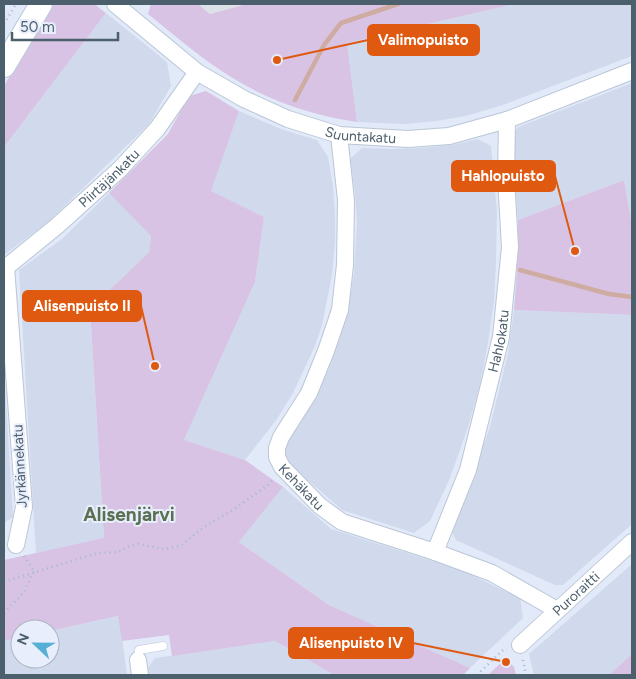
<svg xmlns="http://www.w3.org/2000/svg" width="636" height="679" font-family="Figtree,sans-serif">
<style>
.residential{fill:#d0daec}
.industrial{fill:#dde2e8}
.green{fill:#d9c3e4}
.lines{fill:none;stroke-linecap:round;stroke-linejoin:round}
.stream{stroke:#cfaca1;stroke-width:4.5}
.lane-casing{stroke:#bac7d6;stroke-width:9}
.street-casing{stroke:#bac7d6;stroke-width:18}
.secondary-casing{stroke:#b9c9db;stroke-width:24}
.path{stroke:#a1bacf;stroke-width:2.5;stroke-dasharray:1 4;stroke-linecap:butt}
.lane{stroke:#fff;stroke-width:8}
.street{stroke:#fff;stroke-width:16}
.secondary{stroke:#fff;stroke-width:22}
.labels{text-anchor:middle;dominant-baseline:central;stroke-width:4;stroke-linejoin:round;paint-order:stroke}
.street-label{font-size:14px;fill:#4c5f6d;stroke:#e8eefc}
.district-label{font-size:19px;font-weight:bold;fill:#5a7052;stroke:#e8eefc}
.leader{fill:none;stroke:#e05911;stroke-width:2}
.callout-dot{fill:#e05911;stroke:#e8eefc;stroke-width:2}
.callout{fill:#e05911;stroke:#e05911;stroke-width:2}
.callout-label{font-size:15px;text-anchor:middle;font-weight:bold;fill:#fff}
</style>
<rect width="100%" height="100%" fill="#e2e9f9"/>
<path class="residential" d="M 514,4 L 632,4 L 632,56 L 503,105 L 466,116 L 436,121 L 406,124 L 357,122 L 347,43 Z
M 106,13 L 167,62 L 171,86 L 149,124 L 48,222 L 4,255 L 4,147 Z
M 632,83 L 632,226 L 624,180 L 518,220 L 511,138 L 518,127 Z
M 239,111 L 281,129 L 317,140 L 328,157 L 333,186 L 335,215 L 335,242 L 332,275 L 322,325 L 315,346 L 293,393 L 277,419 L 245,460 L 184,440 L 255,282 L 264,217 L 210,191 Z
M 478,139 L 491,146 L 497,211 L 496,263 L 494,301 L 488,343 L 479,389 L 468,427 L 450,478 L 430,521 L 414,533 L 342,510 L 287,462 L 284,446 L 317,394 L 330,366 L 342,331 L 349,303 L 354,273 L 357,222 L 355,193 L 350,159 L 362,148 L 392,149 L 422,148 L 451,145 Z
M 109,193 L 151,235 L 149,252 L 90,309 L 104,539 L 36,553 L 19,270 L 62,239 Z
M 514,310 L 632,315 L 632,524 L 563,585 L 555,585 L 456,540 L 450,529 L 464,498 L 490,427 L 508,353 Z
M 4,370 L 13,517 L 4,523 Z
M 283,487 L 331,529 L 461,570 L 520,598 L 523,618 L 470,668 L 329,605 L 239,542 Z
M 632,564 L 632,654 L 609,675 L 534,675 L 529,654 Z
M 119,616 L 127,675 L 4,675 L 4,641 L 20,638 L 20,659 L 50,659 L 50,631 Z
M 275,641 L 334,675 L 149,675 L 148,668 L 155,658 Z"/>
<path class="industrial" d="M 198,4 L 247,4 L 210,14 Z"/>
<path class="green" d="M 52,4 L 94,4 L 106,13 L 4,147 L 4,86 Z
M 151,4 L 198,4 L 210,14 L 247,4 L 514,4 L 347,43 L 357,122 C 313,116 269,101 231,77 C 202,59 175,36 148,14 Z
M 206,91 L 239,111 L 211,191 L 264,217 L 255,282 L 184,440 L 245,460 L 283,487 L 239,542 L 329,605 L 470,668 L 463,675 L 334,675 L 275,641 L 172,656 L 169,635 L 122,641 L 118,616 L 50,631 L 50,629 L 20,629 L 20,638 L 4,641 L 4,560 L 104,538 L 90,309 L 149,252 L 151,236 L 109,193 L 168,134 L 189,96 Z
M 624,180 L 632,226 L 632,315 L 514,310 L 517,271 L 518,220 Z
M 632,654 L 632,675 L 609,675 Z
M 506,658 L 514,667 L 516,675 L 488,675 Z"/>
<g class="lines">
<path class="stream" d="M 295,100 L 324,45 L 341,23 L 398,4
M 520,270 L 609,294 L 632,297"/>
<defs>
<path id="lane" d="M 138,660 L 139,650 L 163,646"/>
<g id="street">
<path id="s1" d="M 115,4 L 197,72 L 244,99 L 288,119 L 339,135 L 408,139 L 449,136 L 507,120 L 632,71"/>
<path id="s2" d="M 339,135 L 346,200 L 345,265 L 340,310 L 326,351 L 309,393 L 281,437 L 277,448 L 277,457 L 282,467 L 320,506 L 342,522 L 435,552 L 492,573 L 557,610"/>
<path d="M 6,267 L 24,507 L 16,545"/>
<path id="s3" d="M 4,269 L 57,226 L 120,169 L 157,129 L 197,72"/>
<path id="s4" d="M 435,552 L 468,470 L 501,337 L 510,247 L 506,178 L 507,120"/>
<path id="s5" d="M 520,645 L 632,542"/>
<path d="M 138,660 L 140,675"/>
</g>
<path id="secondary" d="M 4,66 L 41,4"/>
</defs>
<use href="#lane" class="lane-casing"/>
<use href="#street" class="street-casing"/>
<use href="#secondary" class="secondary-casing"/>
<path class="path" d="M 4,24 L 16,4
M 24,556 L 34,571
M 4,582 L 97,553 L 119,552 L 127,547 L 138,544 L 164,549 L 180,546 L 204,527 L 233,510 L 268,485 L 273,479
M 4,613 L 24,592 L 34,571
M 523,660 L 526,675
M 477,675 L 503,650 L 507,649"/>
<use href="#lane" class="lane"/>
<use href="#street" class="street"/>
<use href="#secondary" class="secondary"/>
</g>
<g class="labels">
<g class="street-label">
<text stroke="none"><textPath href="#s1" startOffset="284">Suuntakatu</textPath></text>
<text stroke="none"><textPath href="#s3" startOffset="139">Piirtäjänkatu</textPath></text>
<text stroke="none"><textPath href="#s4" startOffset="221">Hahlokatu</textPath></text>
<text transform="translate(20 466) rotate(-93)">Jyrkännekatu</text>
<text stroke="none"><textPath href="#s2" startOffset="376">Kehäkatu</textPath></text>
<text stroke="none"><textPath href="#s5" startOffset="76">Puroraitti</textPath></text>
</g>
<g class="district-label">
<text x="129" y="514">Alisenjärvi</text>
</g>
</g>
<path class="leader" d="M277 60L368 40M575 251L555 176M155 366L141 306M506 662L413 643"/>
<g class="callout-dot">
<circle cx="277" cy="60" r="5"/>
<circle cx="575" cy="251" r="5"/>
<circle cx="155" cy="366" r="5"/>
<circle cx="506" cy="662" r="5"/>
</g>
<g class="callout">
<rect x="368" y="25" width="111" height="30" rx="5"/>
<rect x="452" y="161" width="103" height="30" rx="5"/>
<rect x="23" y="291" width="118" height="30" rx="5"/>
<rect x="289" y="628" width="124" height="30" rx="5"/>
</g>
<g class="callout-label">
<text x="423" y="45">Valimopuisto</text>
<text x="503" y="181">Hahlopuisto</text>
<text x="82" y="311">Alisenpuisto II</text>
<text x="351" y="648">Alisenpuisto IV</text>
</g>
<rect width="636" height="679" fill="none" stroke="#4c5f6d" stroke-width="10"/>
<g transform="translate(35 644) rotate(292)"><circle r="24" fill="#e8eefc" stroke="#aab5c3"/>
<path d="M0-4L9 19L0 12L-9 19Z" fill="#56afd4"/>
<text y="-8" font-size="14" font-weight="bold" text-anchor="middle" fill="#4c5f6d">N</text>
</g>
<path d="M12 32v8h106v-8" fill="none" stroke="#4c5f6d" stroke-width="2.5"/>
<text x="20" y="32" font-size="15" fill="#4c5f6d" stroke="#e8eefc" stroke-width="4" paint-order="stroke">50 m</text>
</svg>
